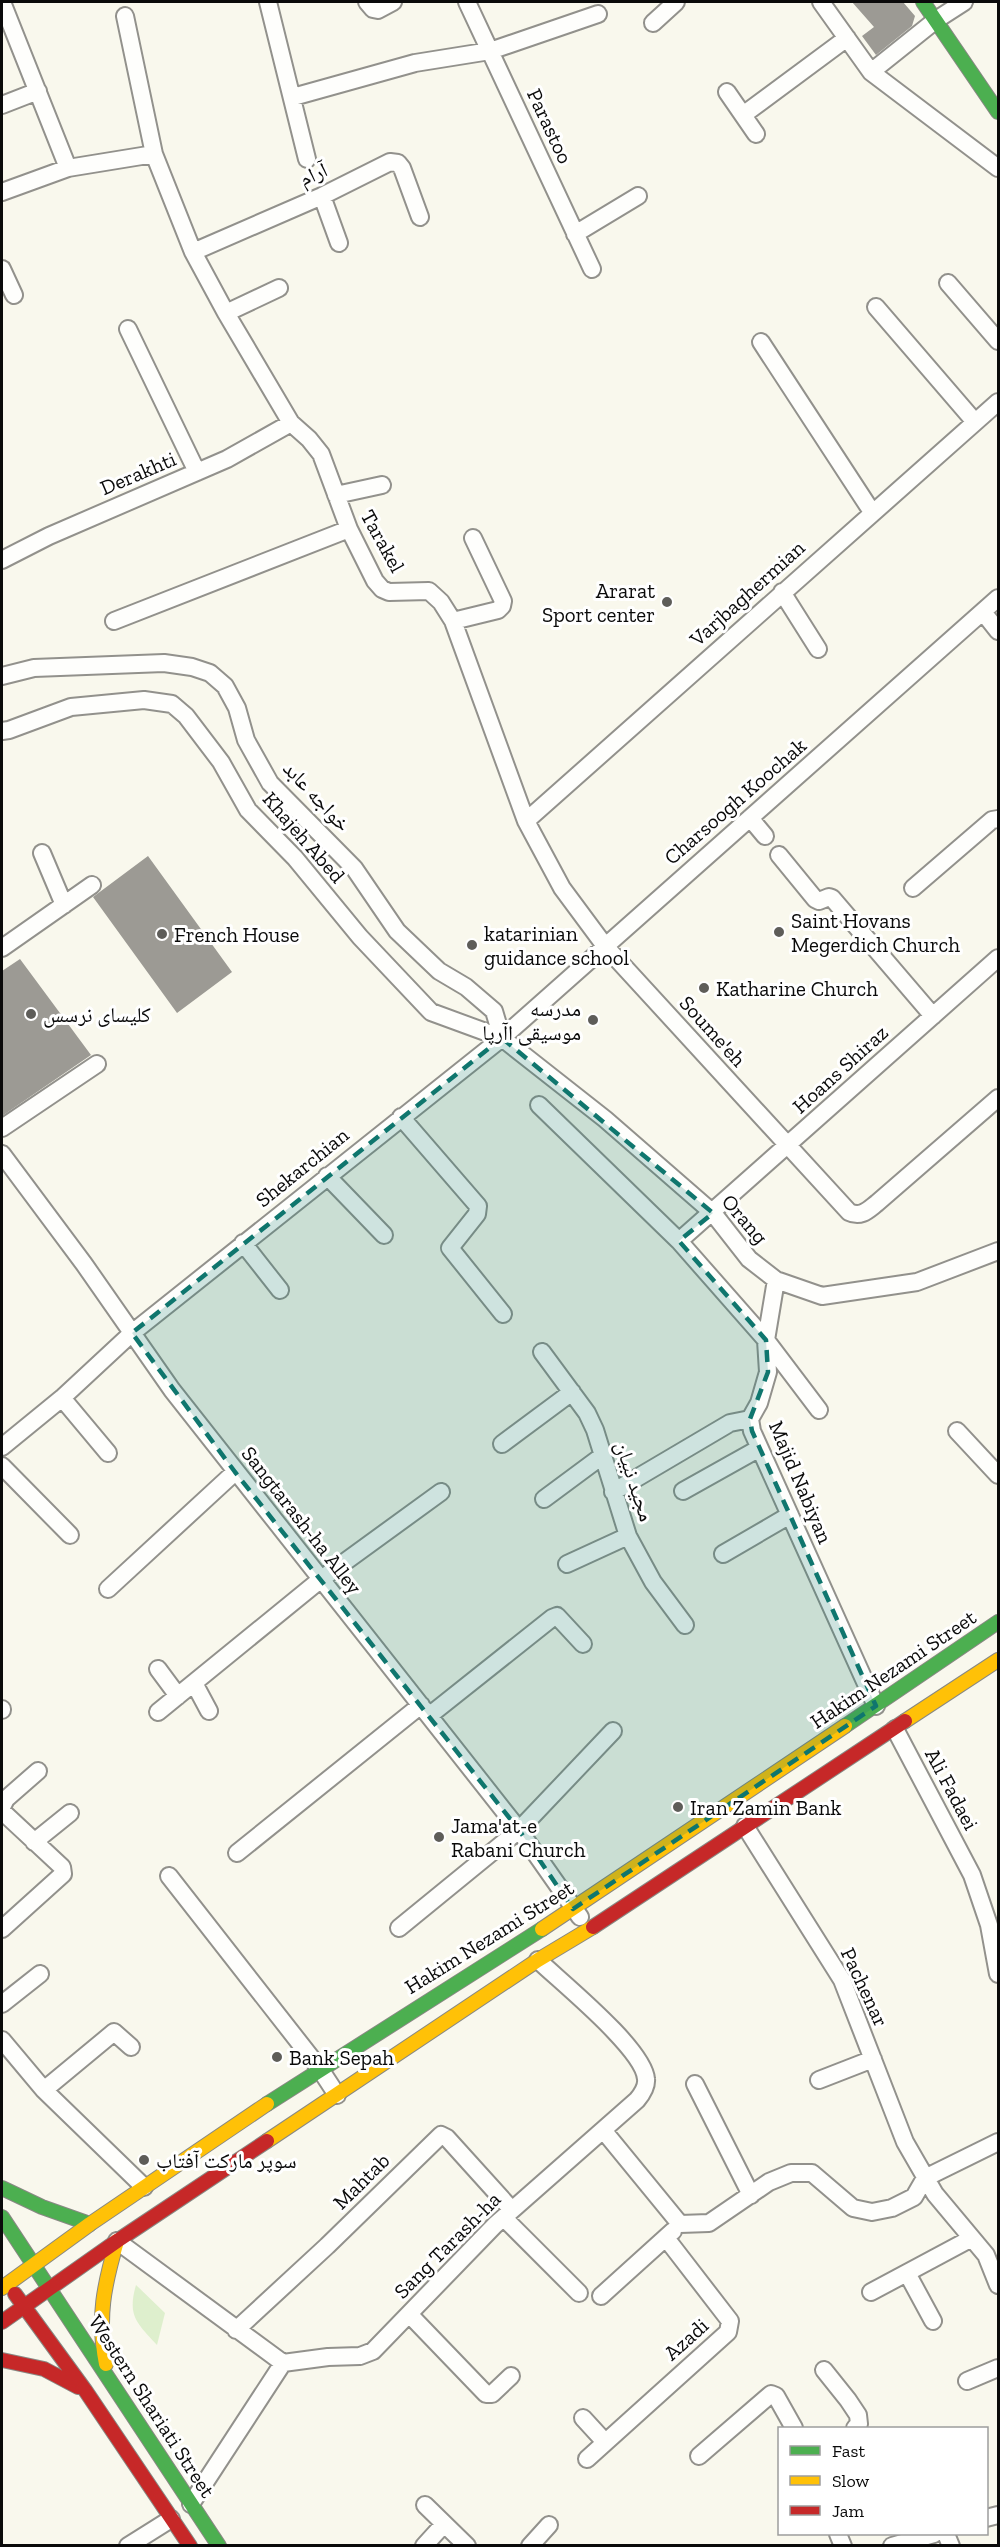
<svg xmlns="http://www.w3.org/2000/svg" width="1000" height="2547" font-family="'Zilla Slab','Noto Naskh Arabic',serif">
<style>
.green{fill:#deefcd}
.building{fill:#9c9a94}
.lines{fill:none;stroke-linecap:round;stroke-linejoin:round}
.street-casing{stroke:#92918c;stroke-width:20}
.fast-casing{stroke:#888883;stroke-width:16}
.slow-casing{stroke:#888883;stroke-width:16}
.jam-casing{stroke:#888883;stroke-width:16}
.street{stroke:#fefefc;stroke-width:16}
.fast{stroke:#4caf50;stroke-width:14}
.slow{stroke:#ffc107;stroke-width:14}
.jam{stroke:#c62828;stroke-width:14}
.marked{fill:#0f766e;fill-opacity:0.2;stroke:#0f766e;stroke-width:4.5;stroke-dasharray:12 8;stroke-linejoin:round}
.poi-dot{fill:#5e5d59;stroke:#fff;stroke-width:2}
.labels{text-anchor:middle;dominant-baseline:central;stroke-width:6;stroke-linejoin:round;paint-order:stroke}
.street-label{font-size:21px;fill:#0a0a0a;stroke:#fff}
.poi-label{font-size:21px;fill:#0a0a0a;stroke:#fff;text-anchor:start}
</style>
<rect width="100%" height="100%" fill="#f9f8ed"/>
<path class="green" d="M 136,2285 L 165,2313 L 157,2345 C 137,2323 127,2316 136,2285 Z"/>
<path class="building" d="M 852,2 L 903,2 L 915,16 L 912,26 L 876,55 L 862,36 L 874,27 Z
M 148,856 L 232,972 L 177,1013 L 93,897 Z
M 20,959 L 91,1055 L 2,1116 L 2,971 Z"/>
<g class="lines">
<defs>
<path id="street" d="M 2,2 L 68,168
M 268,2 L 307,159
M 367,2 L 373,9 L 378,10 L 393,2
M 467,2 L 592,269
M 821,2 L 871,72 L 998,168
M 125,16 L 154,154 L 193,252 L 226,313 L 291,423 L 309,439 L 321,454 L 349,529 L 375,581 L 382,589 L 389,592 L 429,591 L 441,602 L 453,621 L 526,821 L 562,888 L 605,946 L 849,1212 C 861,1218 868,1210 877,1203 L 998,1098
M 653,23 L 676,2
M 871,72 L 936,20 L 964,2
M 727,92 L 756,134
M 293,97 L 415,63 L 490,51 L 598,14
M 2,105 L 38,91
M 743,115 L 847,38
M 2,192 L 68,168 L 154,154
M 322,196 L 339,243
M 575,234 L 638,196
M 193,252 L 322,196 L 390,162 L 398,163 L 402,168 L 420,217
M 2,269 L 14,295
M 948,283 L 998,341
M 876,307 L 975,422
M 226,313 L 279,288
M 128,329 L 197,472
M 761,342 L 872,512
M 336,495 L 382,485
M 2,560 L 49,536 L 227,459 L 291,423
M 782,592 L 818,649
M 983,612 L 998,631
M 114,621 L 349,529
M 453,621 L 498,610 L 502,606 L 503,601 L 473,538
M 2,676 L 34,668 L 164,663 L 192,667 L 210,673 L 225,686 L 237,708 L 246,740 L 270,783 L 354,868 L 397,931 L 439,971 L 466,987 L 494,1011 L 502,1038
M 2,731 L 9,730 L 71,707 L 144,700 L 172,704 L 186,716 L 221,762 L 248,810 L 295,858 L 360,937 L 431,1012 L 502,1038 L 605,1119 L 713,1213 L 749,1259 L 776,1280 L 822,1296 L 917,1282 L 998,1251
M 750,818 L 765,836
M 526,821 L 998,402
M 42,853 L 64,905
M 779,855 L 815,899 L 819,901 L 829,897 L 832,898 L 933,1016
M 913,888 L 992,820 L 998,819
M 2,948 L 92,885
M 539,1105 L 679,1241 L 766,1340 L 819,1410
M 401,1117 L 478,1206 L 477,1214 L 450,1248 L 503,1314
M 2,1128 L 97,1064
M 2,1154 L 84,1264 L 172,1390 L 519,1830 L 580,1917
M 327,1176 L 384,1235
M 679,1241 L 998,958
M 243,1243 L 280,1290
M 776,1280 L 766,1340 L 768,1372 L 759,1403 L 750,1419 L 752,1431 L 876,1706
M 542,1352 L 587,1413 L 595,1430 L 628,1536 L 653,1582 L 685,1625
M 62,1398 L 108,1453
M 957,1431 L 998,1475
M 502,1444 L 572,1392
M 2,1447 L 62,1398 L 132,1333 L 502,1038 L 998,598
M 2,1466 L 70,1535
M 683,1491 L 758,1449
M 613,1492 L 730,1423 L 750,1419
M 544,1499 L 602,1456
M 723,1554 L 790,1515
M 567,1564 L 628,1536
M 108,1589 L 235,1472
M 158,1669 L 178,1696
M 194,1683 L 209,1711
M 2,1709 L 2,1710
M 158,1712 L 320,1580 L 441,1492
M 430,1715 L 552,1618 L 557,1616 L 583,1644
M 895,1729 L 972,1875 L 989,1925 L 998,1974
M 745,1826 L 842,1980 L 905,2142 L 935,2194 L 986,2255 L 998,2285
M 34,1842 L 70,1813
M 237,1853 L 421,1705
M 169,1876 L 320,2069 L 337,2095
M 399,1928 L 519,1830 L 613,1731
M 2,1929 L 63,1874 L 62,1867 L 3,1812 L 2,1807 L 6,1799 L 38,1771
M 2,2004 L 40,1974
M 2,2040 L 44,2090 L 144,2187
M 819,2080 L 873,2059
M 695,2084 L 751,2195
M 44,2090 L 114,2032 L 131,2047
M 603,2130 L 680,2224
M 925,2178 L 998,2142
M 504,2218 L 579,2293
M 680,2224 L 709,2223 L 769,2182 L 791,2173 L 812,2173 L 853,2208 L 872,2212 L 892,2208 L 914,2197 L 925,2178
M 117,2241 L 283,2363 L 328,2357 L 360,2356 L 373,2351 L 495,2225 L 637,2100 C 642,2094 647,2087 646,2079 C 644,2049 562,1983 538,1960
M 907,2273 L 933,2321
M 871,2292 L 972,2238
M 601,2296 L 673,2231
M 409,2314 L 486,2394 L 492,2394 L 511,2376
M 236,2330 L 327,2246 L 441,2135 L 447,2138 L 512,2210
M 824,2370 L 848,2400 L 858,2415 L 859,2424 L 855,2428
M 967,2381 L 998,2368
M 583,2418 L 605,2442
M 699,2456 L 771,2394 L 776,2396 L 794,2428
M 587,2459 L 728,2332 L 730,2321 L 666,2238
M 191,2504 L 283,2363
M 425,2505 L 467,2546
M 986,2518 L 998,2515
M 838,2534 L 843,2546
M 946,2534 L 951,2546
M 128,2546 L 171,2519
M 424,2546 L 444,2524
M 530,2546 L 549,2525
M 892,2546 L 934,2534"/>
<path id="fast" d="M 923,2 L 998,112
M 845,1726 L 998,1622
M 267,2104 L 542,1929
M 2,2188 L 42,2207 L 90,2224
M 2,2217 L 219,2546"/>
<path id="slow" d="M 905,1721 L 998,1660
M 542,1929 L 845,1726
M 267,2141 L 538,1960 L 593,1927
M 2,2288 L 90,2224 L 267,2104
M 106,2364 C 97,2318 104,2285 117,2241"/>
<path id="jam" d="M 593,1927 L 905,1721
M 15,2294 L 85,2390 L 190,2546
M 2,2322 L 117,2241 L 267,2141
M 2,2360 L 44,2369 L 78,2387"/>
</defs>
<use href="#street" class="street-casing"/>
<use href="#fast" class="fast-casing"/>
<use href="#slow" class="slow-casing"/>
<use href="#jam" class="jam-casing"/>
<use href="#street" class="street"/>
<use href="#fast" class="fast"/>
<use href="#slow" class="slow"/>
<use href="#jam" class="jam"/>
</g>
<path class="marked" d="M 502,1038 L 713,1213 L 679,1241 L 766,1340 L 768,1372 L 750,1419 L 752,1431 L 876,1706 L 573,1909 L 519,1830 L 235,1472 L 132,1333 Z"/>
<g class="poi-dot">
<circle cx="667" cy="602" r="6"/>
<circle cx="779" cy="932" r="6"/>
<circle cx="162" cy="934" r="6"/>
<circle cx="472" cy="945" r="6"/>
<circle cx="704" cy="988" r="6"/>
<circle cx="31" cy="1014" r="6"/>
<circle cx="593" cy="1020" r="6"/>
<circle cx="678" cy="1807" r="6"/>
<circle cx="439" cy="1837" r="6"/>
<circle cx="277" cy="2057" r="6"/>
<circle cx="144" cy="2160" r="6"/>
</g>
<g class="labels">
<g class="street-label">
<text transform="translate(550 126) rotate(65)">Parastoo</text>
<text transform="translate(313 174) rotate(-25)">آرام</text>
<text transform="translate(138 473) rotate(-23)">Derakhti</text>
<text transform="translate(383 541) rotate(61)">Tarakel</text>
<text transform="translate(747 593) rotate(-42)">Varjbaghermian</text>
<text transform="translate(317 796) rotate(47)">خواجه عابد</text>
<text transform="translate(735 801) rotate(-41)">Charsoogh Koochak</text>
<text transform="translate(304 837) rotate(49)">Khajeh Abed</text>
<text transform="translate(713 1031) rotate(48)">Soume'eh</text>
<text transform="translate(840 1069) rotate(-42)">Hoans Shiraz</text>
<text transform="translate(302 1167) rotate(-39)">Shekarchian</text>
<text transform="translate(745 1219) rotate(49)">Orang</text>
<text transform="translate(635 1481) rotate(72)">مجید نبیان</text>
<text transform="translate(801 1482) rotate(67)">Majid Nabiyan</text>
<text transform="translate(302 1520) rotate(52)">Sangtarash-ha Alley</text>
<text transform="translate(893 1669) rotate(-34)">Hakim Nezami Street</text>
<text transform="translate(952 1789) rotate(62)">Ali Fadaei</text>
<text transform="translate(489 1937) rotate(-32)">Hakim Nezami Street</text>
<text transform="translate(865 1987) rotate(65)">Pachenar</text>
<text transform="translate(361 2181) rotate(-45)">Mahtab</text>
<text transform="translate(447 2245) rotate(-45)">Sang Tarash-ha</text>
<text transform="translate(686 2339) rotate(-42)">Azadi</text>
<text transform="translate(152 2406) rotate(57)">Western Shariati Street</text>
</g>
<g class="poi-label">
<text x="655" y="590" text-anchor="end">Ararat<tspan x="655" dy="24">Sport center</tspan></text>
<text x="791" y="920">Saint Hovans<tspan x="791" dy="24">Megerdich Church</tspan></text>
<text x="484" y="933">katarinian<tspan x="484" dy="24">guidance school</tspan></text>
<text x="174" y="934">French House</text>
<text x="716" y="988">Katharine Church</text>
<text x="581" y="1008" text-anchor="end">مدرسه<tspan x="581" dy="24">موسیقی اآرپا</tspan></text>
<text x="43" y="1014">کلیسای نرسس</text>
<text x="690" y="1807">Iran Zamin Bank</text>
<text x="451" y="1825">Jama'at-e<tspan x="451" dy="24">Rabani Church</tspan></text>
<text x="289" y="2057">Bank Sepah</text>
<text x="156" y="2160">سوپر مارکت آفتاب</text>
</g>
</g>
<rect width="1000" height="2547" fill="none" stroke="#0a0a0a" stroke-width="6"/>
<rect x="778" y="2427" width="210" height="108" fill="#ffffff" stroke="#9d9d9d" stroke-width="1.5"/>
<rect x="790" y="2446" width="30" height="9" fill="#4caf50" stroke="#9d9d9d" stroke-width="1.5"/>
<text x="832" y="2457" font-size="18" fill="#0a0a0a">Fast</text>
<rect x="790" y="2476" width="30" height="9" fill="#ffc107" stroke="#9d9d9d" stroke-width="1.5"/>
<text x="832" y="2487" font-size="18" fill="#0a0a0a">Slow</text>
<rect x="790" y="2506" width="30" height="9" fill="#c62828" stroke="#9d9d9d" stroke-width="1.5"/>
<text x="832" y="2517" font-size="18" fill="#0a0a0a">Jam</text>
</svg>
